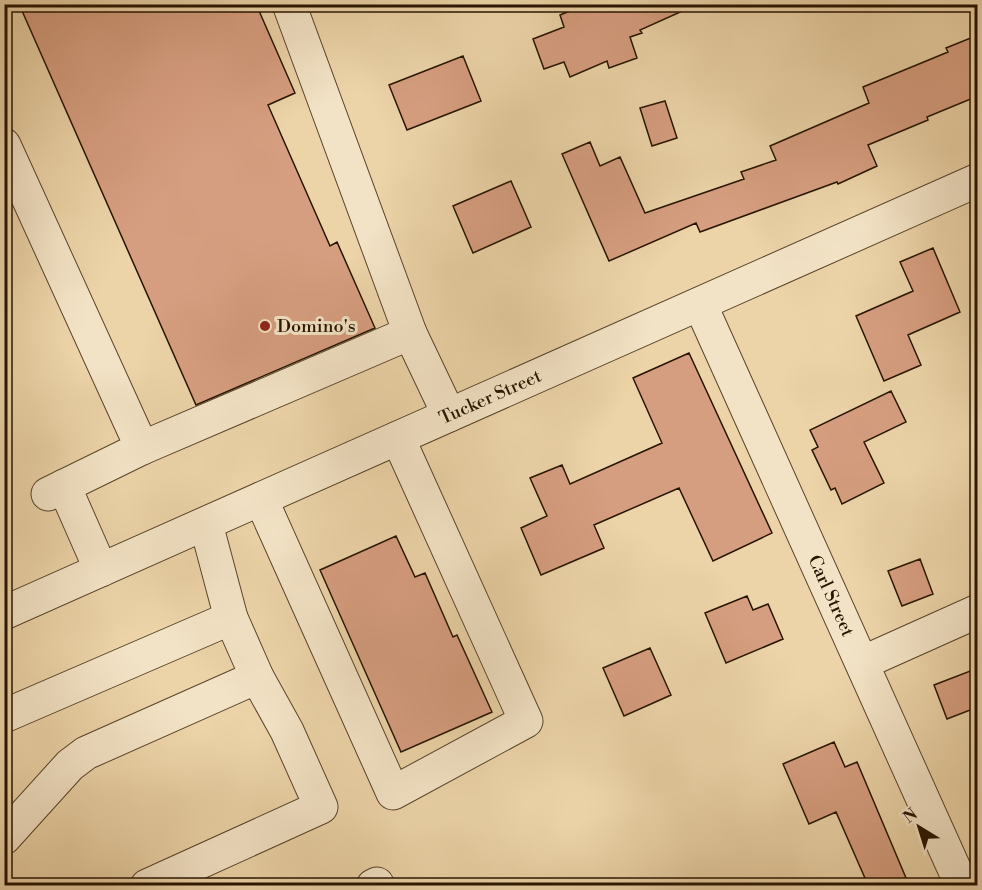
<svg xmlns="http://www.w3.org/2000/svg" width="982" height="890" font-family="'Libre Bodoni',serif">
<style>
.building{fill:#d69e80;stroke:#271401;stroke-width:1.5}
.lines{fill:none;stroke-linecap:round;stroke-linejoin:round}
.minor-casing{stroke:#58442b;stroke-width:35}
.minor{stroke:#f3e3c6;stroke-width:33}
.poi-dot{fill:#8f2418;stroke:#f3e3c6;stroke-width:2}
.labels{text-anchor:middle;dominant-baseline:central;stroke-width:6;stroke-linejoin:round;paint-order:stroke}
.poi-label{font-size:18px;fill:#271401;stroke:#f3e3c6;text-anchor:start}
.street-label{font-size:18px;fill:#271401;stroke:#f3e3c6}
</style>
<rect width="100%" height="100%" fill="#ecd4a8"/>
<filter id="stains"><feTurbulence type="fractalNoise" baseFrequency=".00333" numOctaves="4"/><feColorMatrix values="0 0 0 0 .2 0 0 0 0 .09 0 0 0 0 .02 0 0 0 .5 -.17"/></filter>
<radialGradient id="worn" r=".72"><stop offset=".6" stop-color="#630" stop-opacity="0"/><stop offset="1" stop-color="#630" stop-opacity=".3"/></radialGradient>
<path class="building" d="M 19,4 L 256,4 L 295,93 L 268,105 L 330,246 L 337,242 L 375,328 L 196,405 Z
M 587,4 L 698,4 L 640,30 L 642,33 L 630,37 L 637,58 L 609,68 L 607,61 L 570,77 L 564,62 L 544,69 L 533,39 L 564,27 L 560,15 Z
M 978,35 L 978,96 L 927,117 L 928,120 L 868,145 L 877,166 L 838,184 L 837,182 L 700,232 L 696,223 L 609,261 L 562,154 L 590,142 L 600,166 L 620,157 L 645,213 L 744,179 L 741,172 L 776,160 L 770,146 L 869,103 L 863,87 L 948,52 L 946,48 Z
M 463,56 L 481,101 L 407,130 L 389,85 Z
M 665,101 L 677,138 L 652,146 L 640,108 Z
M 511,181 L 531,227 L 473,253 L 453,206 Z
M 933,248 L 960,312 L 908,335 L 921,365 L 884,381 L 856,316 L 913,291 L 900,262 Z
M 689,353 L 772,533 L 713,561 L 679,488 L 594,525 L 604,548 L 541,575 L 521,528 L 547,516 L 530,478 L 562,465 L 570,484 L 662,443 L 633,378 Z
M 891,391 L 906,422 L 864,442 L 884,483 L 842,504 L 835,488 L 831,490 L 812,450 L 818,447 L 810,430 Z
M 396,536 L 415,577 L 425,573 L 453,637 L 457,635 L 492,712 L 401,752 L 320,570 Z
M 920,559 L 933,594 L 902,606 L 888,571 Z
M 747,596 L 753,610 L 768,604 L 783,639 L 726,663 L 705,613 Z
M 650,648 L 671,695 L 624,716 L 603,668 Z
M 978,668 L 978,707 L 947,719 L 934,685 Z
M 834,742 L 845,767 L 857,762 L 909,885 L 868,885 L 836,812 L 809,824 L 783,764 Z"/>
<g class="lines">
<defs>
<g id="minor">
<path d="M 289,4 L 410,333"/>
<path d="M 4,145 L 142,448 L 48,494"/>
<path id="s1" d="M 700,304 L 962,886"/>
<path d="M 142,448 L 410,333 L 449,415"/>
<path d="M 64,486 L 101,570"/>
<path d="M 261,499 L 393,793 L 526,721 L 398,438"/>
<path d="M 206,524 L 231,618"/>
<path id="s2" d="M 4,613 L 978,180"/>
<path d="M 862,663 L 978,611"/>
<path d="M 4,716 L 231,618 L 257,677 L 287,731 L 321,807 L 147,886"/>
<path d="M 4,838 L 70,765 L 86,753 L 257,677"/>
<path d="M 373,886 L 377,884 L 378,886"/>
</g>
</defs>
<use href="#minor" class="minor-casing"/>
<use href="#minor" class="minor"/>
</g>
<circle class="poi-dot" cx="265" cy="326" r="6"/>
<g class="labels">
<g class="poi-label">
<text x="277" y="326">Domino's</text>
</g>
<g class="street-label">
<text stroke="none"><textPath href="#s2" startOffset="532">Tucker Street</textPath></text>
<text stroke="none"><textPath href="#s1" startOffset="320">Carl Street</textPath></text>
</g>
</g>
<rect width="982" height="890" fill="none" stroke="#ecd4a8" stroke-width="24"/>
<rect x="6" y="6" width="970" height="878" fill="none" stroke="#271401" stroke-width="3"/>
<rect x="12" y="12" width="958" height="866" fill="none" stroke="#271401" stroke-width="1.5"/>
<g transform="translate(919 827) rotate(322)" stroke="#f3e3c6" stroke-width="4.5" paint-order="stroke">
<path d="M0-4.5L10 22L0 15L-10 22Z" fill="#271401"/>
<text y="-9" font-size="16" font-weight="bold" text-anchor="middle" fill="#271401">N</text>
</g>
<rect width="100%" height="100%" filter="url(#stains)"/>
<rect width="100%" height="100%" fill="url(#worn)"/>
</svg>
